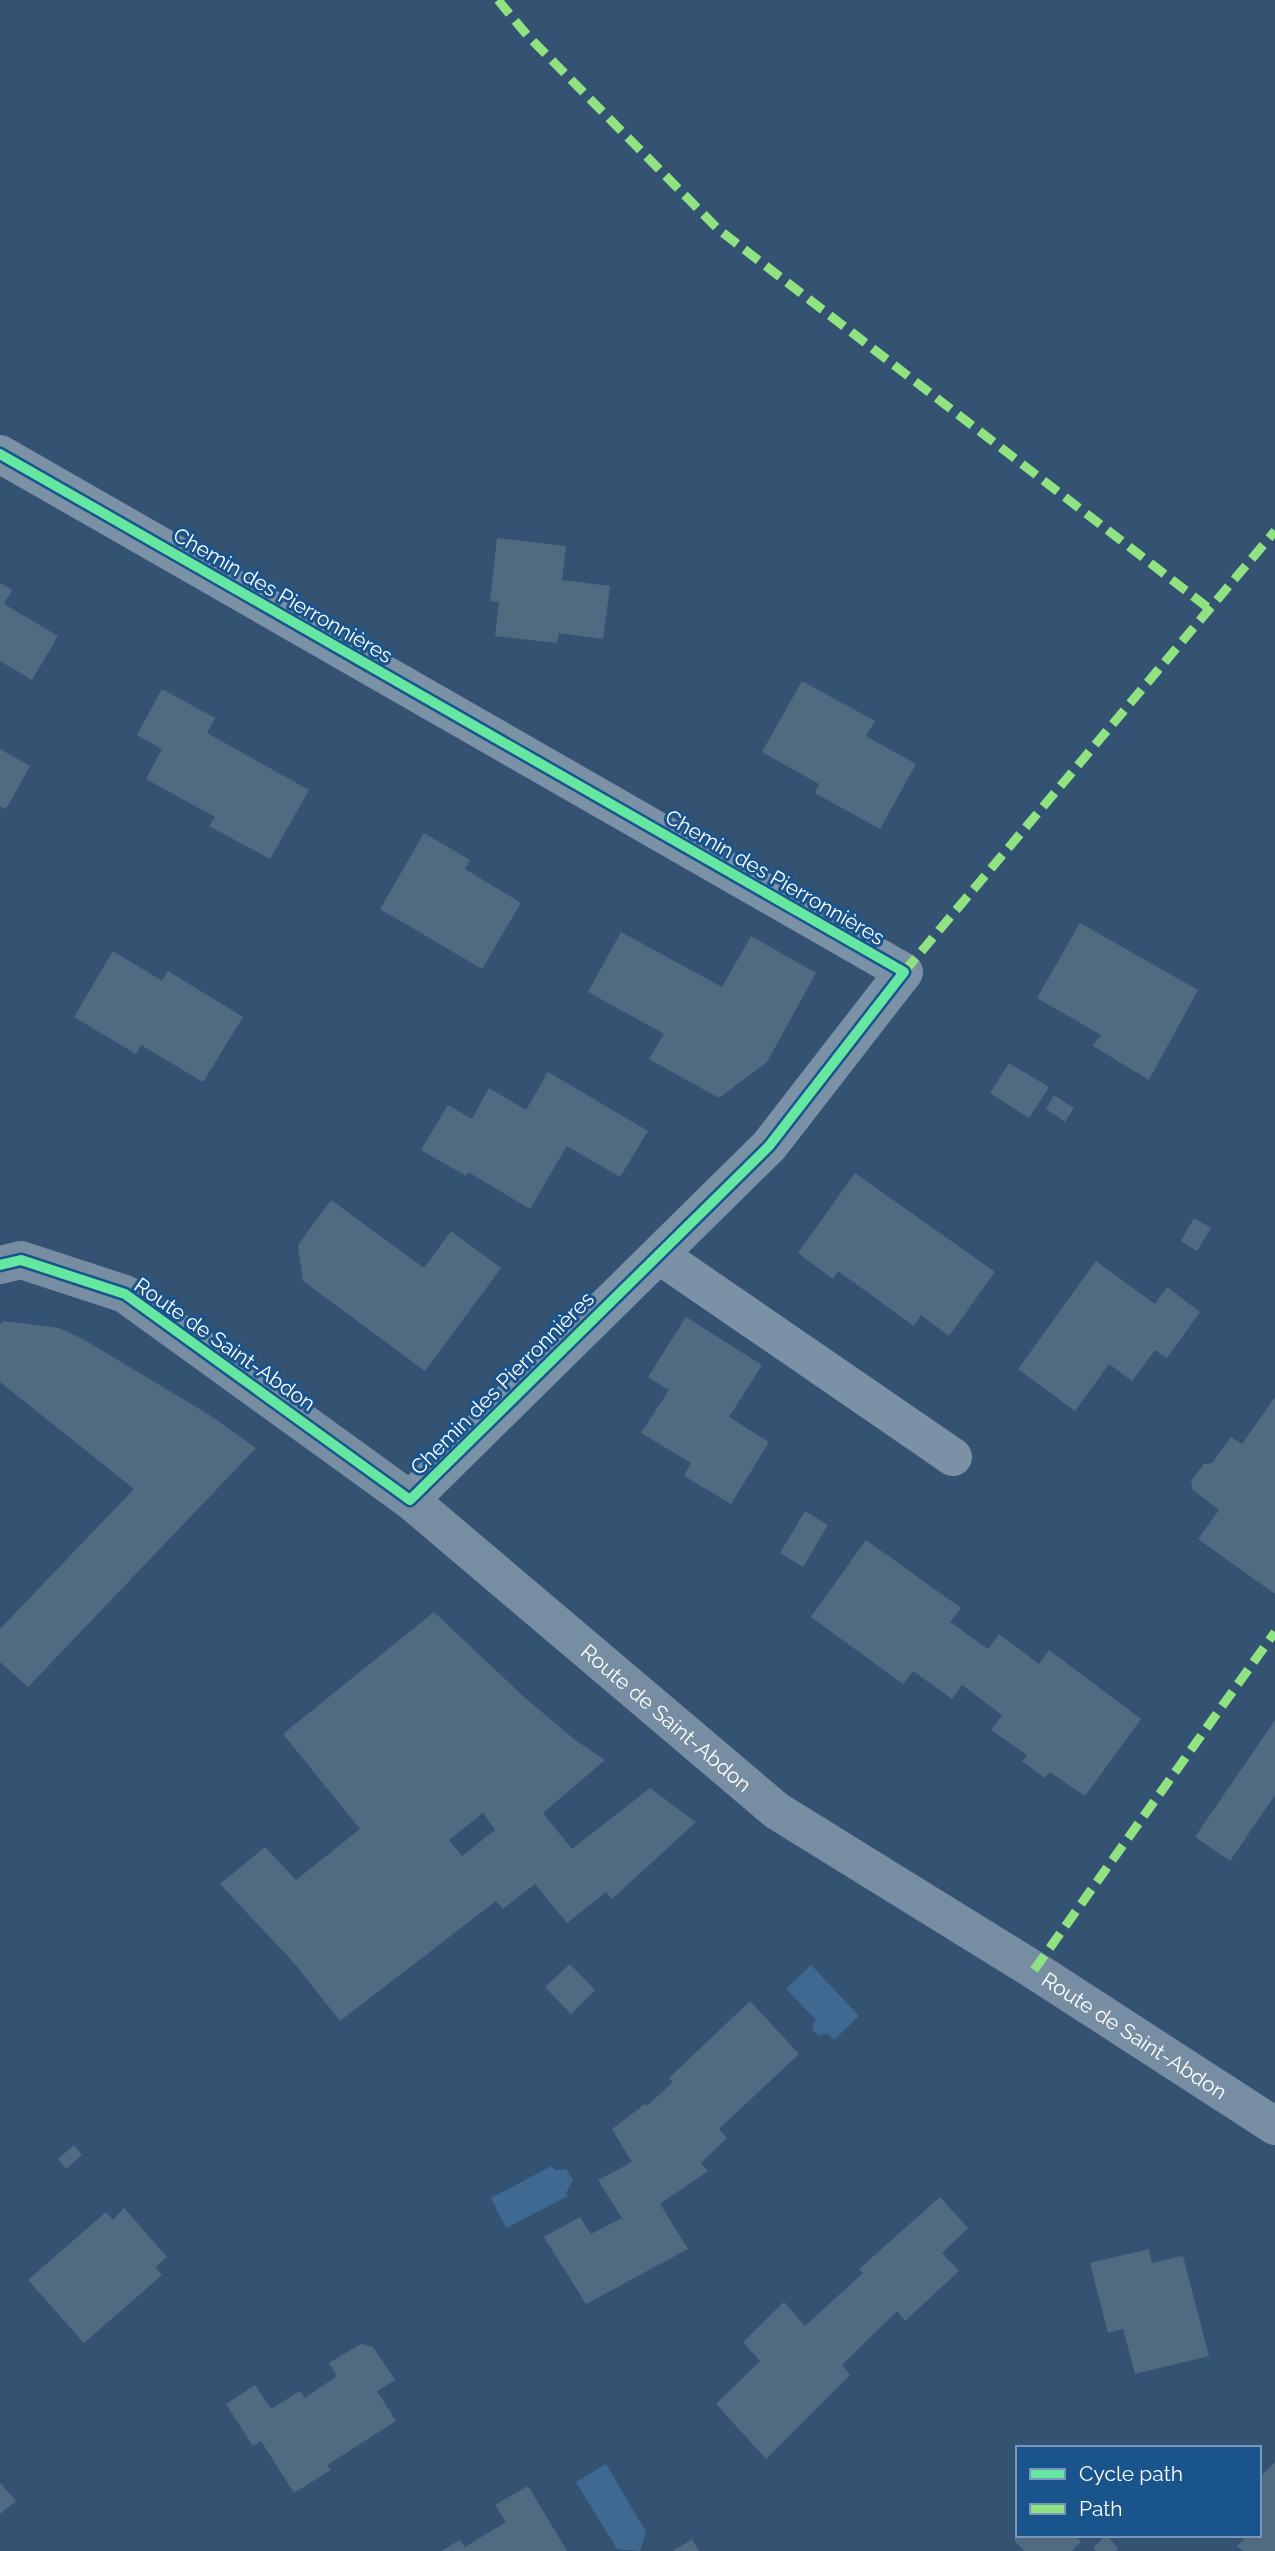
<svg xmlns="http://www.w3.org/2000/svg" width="1275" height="2551" font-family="Raleway,sans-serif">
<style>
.water{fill:#3f6991}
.building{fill:#506a82;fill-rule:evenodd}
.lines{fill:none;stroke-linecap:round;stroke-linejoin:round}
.street{stroke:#7b91a6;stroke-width:38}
.secondary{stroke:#778da2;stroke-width:38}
.quiet{stroke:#91e382;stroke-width:9;stroke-dasharray:18 9;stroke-linecap:butt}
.cycleway-casing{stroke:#19548d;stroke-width:15}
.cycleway{stroke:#66e7a1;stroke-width:10}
.labels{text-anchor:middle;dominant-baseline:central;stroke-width:6;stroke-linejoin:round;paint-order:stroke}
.street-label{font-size:21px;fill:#fff;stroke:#19548d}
</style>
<rect width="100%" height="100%" fill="#345372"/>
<path class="water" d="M 811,1965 L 859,2016 L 834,2040 L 828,2033 L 820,2036 L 814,2032 L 812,2026 L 816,2020 L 786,1989 Z
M 552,2166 L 555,2170 L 566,2169 L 573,2180 L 566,2193 L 568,2196 L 506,2228 L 491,2198 Z
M 606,2464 L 646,2532 L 640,2551 L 617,2549 L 576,2482 Z"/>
<path class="building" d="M 497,538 L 566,546 L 562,580 L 610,586 L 603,639 L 559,633 L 557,643 L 495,636 L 499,602 L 490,601 Z
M 0,583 L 12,590 L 4,604 L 58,636 L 32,680 L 0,661 Z
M 802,681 L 875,721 L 866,736 L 916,764 L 880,829 L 815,793 L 819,784 L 762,752 Z
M 162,689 L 215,718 L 207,733 L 309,790 L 270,859 L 209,826 L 215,817 L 146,779 L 162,749 L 137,735 Z
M 0,749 L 30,766 L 6,809 L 0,806 Z
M 424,833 L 470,860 L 465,869 L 521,903 L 482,969 L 380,909 Z
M 1080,923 L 1198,990 L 1149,1080 L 1093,1046 L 1101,1035 L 1037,998 Z
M 621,932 L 722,987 L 751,936 L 816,973 L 767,1062 L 719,1098 L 649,1059 L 664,1034 L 588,992 Z
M 113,951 L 162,981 L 168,971 L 243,1017 L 203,1082 L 141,1045 L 136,1054 L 74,1017 Z
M 1009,1063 L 1049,1087 L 1029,1118 L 990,1093 Z
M 548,1072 L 648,1131 L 620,1177 L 567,1146 L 530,1209 L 468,1172 L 466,1176 L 421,1150 L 448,1105 L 472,1119 L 489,1088 L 526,1110 Z
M 1054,1095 L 1074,1108 L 1065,1122 L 1046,1109 Z
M 855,1173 L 995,1272 L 949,1336 L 921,1315 L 914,1326 L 838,1271 L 833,1279 L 798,1253 Z
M 331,1200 L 424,1268 L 451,1231 L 501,1268 L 425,1371 L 303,1281 L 298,1245 Z
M 1194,1218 L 1211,1228 L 1197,1251 L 1181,1241 Z
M 1096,1261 L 1155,1304 L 1167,1287 L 1200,1312 L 1167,1358 L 1155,1350 L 1132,1381 L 1109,1364 L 1075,1411 L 1018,1369 Z
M 686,1317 L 762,1365 L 729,1417 L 769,1442 L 731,1504 L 684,1476 L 691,1463 L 641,1433 L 669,1390 L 648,1377 Z
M 3,1321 L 59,1328 L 83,1339 L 208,1414 L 256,1448 L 28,1687 L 0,1662 L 0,1629 L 134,1489 L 0,1382 L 0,1325 Z
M 1275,1397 L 1275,1594 L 1198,1539 L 1219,1510 L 1193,1490 L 1191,1481 L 1204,1464 L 1212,1463 L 1231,1437 L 1242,1444 Z
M 805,1511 L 828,1525 L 803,1567 L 780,1553 Z
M 866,1540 L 961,1608 L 950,1622 L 988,1649 L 999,1634 L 1039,1664 L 1049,1650 L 1141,1719 L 1085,1796 L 1050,1772 L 1045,1778 L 1022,1761 L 1027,1755 L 991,1730 L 1002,1715 L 962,1685 L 952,1699 L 913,1671 L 903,1684 L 811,1617 Z
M 434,1612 L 523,1696 L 575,1740 L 605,1760 L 543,1813 L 572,1849 L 650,1788 L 696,1822 L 612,1899 L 606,1892 L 567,1923 L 535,1884 L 503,1909 L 496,1901 L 340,2021 L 294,1963 L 220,1884 L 265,1847 L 296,1880 L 360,1829 L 283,1734 ZM 483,1813 L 495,1830 L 462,1856 L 449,1840 Z
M 1275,1720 L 1275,1795 L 1230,1861 L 1195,1837 Z
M 570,1964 L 595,1990 L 571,2014 L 545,1987 Z
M 750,2001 L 799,2054 L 719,2129 L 727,2138 L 701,2163 L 708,2171 L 660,2204 L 688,2249 L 586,2304 L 544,2237 L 580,2217 L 591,2234 L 622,2218 L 598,2180 L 632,2162 L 612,2129 L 645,2104 L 647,2106 L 673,2082 L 669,2078 Z
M 74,2145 L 82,2155 L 66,2169 L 58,2159 Z
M 940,2197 L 968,2228 L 942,2253 L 959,2271 L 905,2321 L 897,2311 L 842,2365 L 850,2375 L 766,2459 L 716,2404 L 760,2361 L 743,2342 L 784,2302 L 805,2326 L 863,2273 L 859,2269 Z
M 124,2208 L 167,2257 L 155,2267 L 162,2275 L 84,2343 L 28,2280 L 106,2212 L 113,2220 Z
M 1149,2249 L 1152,2263 L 1183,2256 L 1209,2356 L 1135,2374 L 1123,2329 L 1108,2333 L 1090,2263 Z
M 361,2344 L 373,2347 L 395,2380 L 377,2391 L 396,2421 L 327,2465 L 331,2470 L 294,2493 L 261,2441 L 253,2446 L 226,2404 L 255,2385 L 271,2409 L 300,2391 L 305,2398 L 337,2376 L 329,2363 Z
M 1275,2462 L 1275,2551 L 1243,2551 L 1237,2546 L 1248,2535 L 1259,2535 L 1259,2478 Z
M 0,2483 L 16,2501 L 0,2514 Z
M 528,2486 L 567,2551 L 441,2551 L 460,2540 L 465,2547 L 506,2522 L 495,2505 Z
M 1018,2535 L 1075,2535 L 1081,2542 L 1072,2551 L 1024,2551 L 1014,2540 Z
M 1106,2535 L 1118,2548 L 1116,2551 L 1096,2551 L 1093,2548 Z
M 692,2539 L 699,2551 L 673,2551 Z"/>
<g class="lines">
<path class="street" d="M 0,454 L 904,972 L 769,1146 L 410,1500
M 659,1255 L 953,1457"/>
<path class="secondary" id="s1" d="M 0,1265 L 21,1260 L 125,1294 L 410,1500 L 777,1811 L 1034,1970 L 1275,2126"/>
<path class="quiet" d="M 498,0 L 527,35 L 718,229 L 1211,610
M 904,972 L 1275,531
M 1034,1970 L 1275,1632"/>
<defs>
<path id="cycleway" d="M 0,454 L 904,972 L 769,1146 L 410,1500 L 125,1294 L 21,1260 L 0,1265"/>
</defs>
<use href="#cycleway" class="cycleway-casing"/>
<use href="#cycleway" class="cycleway"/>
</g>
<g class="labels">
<g class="street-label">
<text transform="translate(283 595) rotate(30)">Chemin des Pierronnières</text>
<text transform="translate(775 877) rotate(30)">Chemin des Pierronnières</text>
<text transform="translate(225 1344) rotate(35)">Route de Saint-Abdon</text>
<text transform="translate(502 1383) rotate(-45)">Chemin des Pierronnières</text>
<text stroke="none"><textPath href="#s1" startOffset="819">Route de Saint-Abdon</textPath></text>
<text stroke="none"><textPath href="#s1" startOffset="1386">Route de Saint-Abdon</textPath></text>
</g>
</g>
<rect x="1016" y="2446" width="245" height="91" fill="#19548d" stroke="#7598bb" stroke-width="2"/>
<rect x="1030" y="2469" width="35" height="10" fill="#66e7a1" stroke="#7598bb" stroke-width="2"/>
<text x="1079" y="2481" font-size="21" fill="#ffffff">Cycle path</text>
<rect x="1030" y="2504" width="35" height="10" fill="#91e382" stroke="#7598bb" stroke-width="2"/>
<text x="1079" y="2516" font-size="21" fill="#ffffff">Path</text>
</svg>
